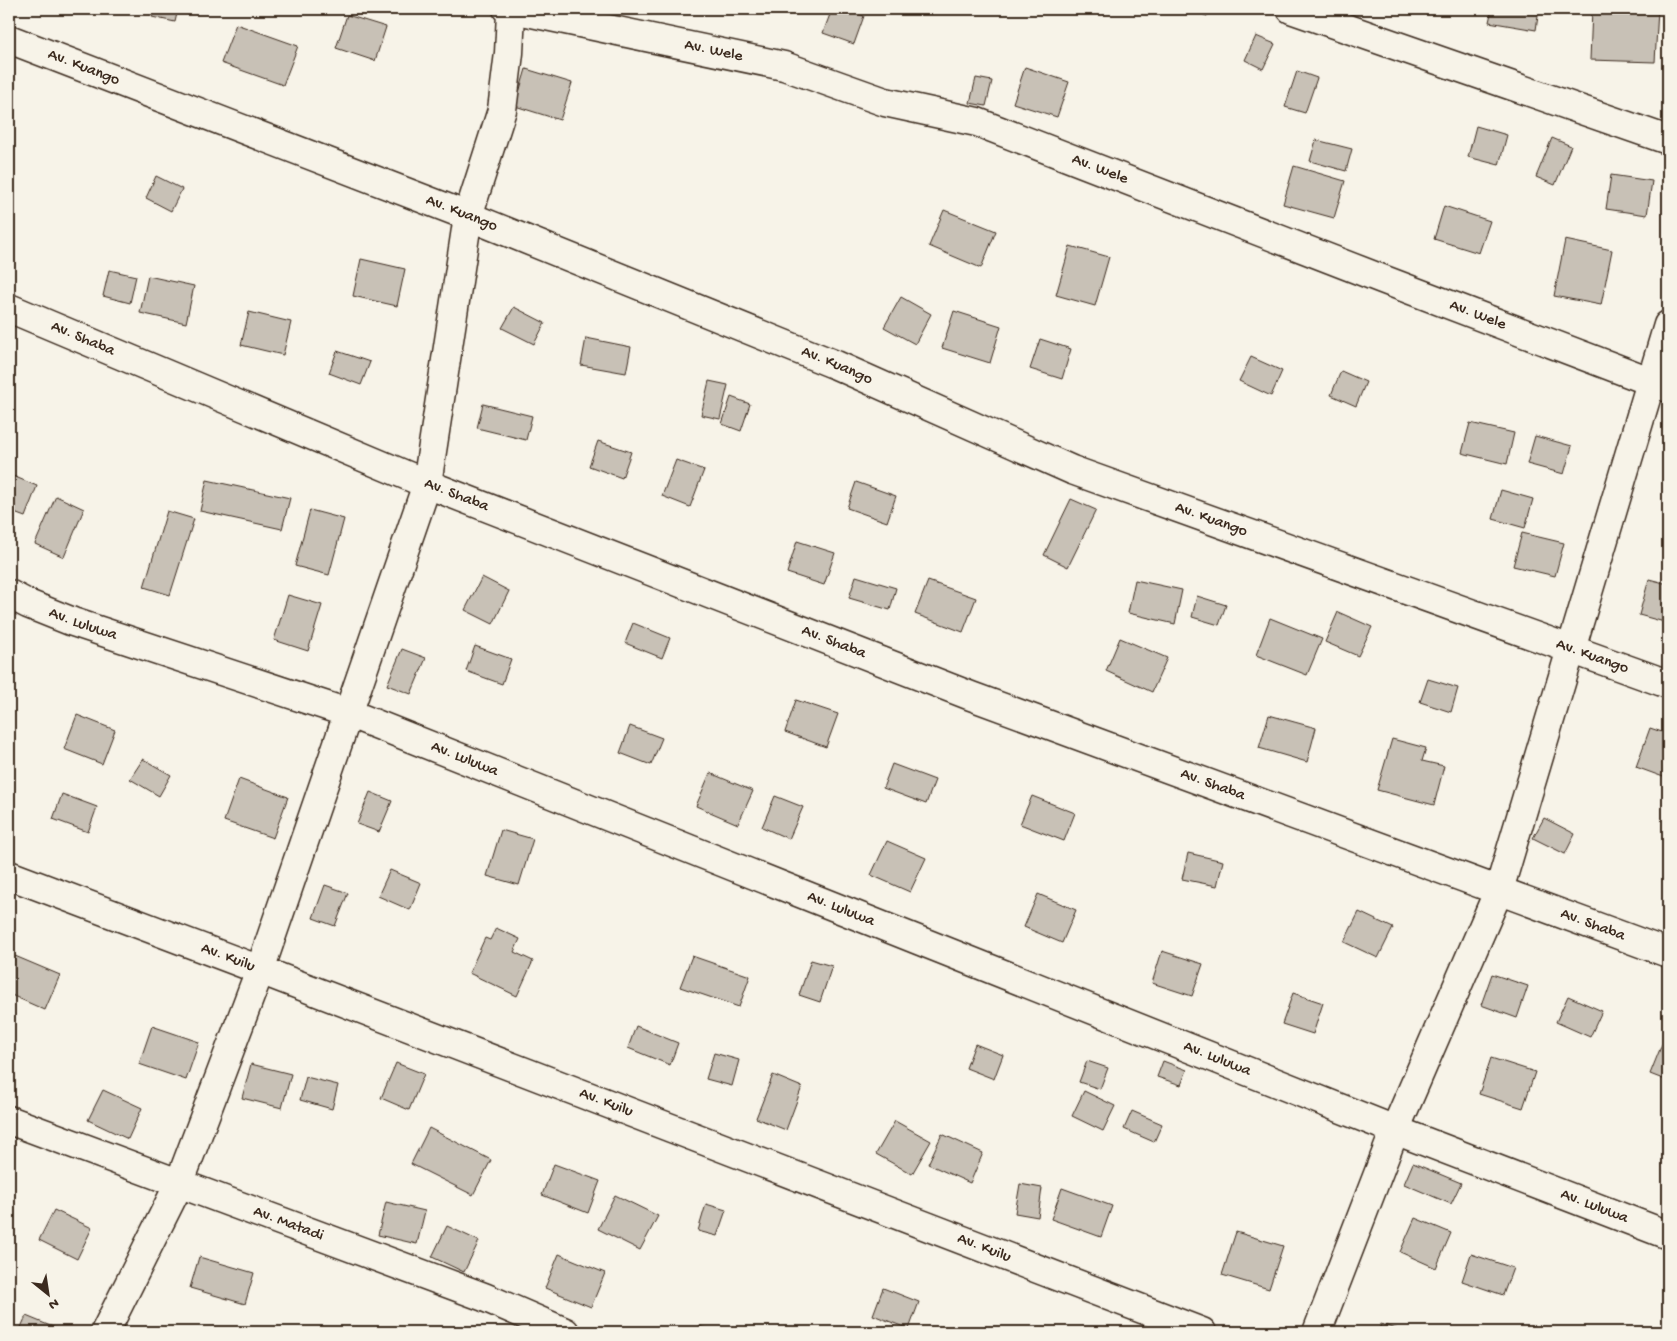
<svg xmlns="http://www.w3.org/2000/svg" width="1677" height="1341" font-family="'Gochi Hand',sans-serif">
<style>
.building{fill:#c8c1b6;stroke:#3b2a1e}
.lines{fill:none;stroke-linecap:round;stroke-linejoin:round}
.minor-casing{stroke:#3b2a1e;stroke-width:31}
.minor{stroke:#f7f3e8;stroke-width:28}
.labels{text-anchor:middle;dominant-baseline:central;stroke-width:4;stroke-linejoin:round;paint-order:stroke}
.street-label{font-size:16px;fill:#3b2a1e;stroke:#f7f3e8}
</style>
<rect width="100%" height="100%" fill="#f7f3e8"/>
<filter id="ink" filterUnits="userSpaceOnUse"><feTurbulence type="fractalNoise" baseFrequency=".02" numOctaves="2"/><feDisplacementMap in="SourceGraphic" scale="10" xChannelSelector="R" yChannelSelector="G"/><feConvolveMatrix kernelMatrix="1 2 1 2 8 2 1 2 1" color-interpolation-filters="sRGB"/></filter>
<g filter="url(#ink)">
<path class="building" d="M 154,9 L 178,9 L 175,22 L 152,17 Z
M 832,9 L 845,9 L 864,16 L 854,44 L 823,33 Z
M 1068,9 L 1085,9 L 1083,14 Z
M 1187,9 L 1210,9 L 1207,16 Z
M 1492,9 L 1539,9 L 1536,30 L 1489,22 Z
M 1592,9 L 1658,9 L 1655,62 L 1590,60 Z
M 347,15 L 386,27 L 375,61 L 336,48 Z
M 236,24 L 298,46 L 283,85 L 221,63 Z
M 1256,36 L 1275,44 L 1263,69 L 1245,60 Z
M 1025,67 L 1069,82 L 1057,117 L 1013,103 Z
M 526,69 L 572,83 L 560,120 L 515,106 Z
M 1297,71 L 1317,78 L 1305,113 L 1285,107 Z
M 976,78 L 992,81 L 986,106 L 970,103 Z
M 1476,126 L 1507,135 L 1499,165 L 1468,157 Z
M 1552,138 L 1571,146 L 1555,185 L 1536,177 Z
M 1316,140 L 1352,149 L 1346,171 L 1310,161 Z
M 1294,166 L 1345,181 L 1334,218 L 1283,204 Z
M 1611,175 L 1652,181 L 1647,215 L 1606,209 Z
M 156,176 L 182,189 L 171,211 L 146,198 Z
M 1444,206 L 1490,221 L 1479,253 L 1434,239 Z
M 944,210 L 996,231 L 981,268 L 929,246 Z
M 1565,240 L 1612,250 L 1601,305 L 1554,296 Z
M 1070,246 L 1109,257 L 1095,306 L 1056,295 Z
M 361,259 L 405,269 L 397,306 L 353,296 Z
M 109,270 L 136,276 L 130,303 L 103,296 Z
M 148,276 L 194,286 L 186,323 L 140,313 Z
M 901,297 L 931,314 L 915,344 L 884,327 Z
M 514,307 L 545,323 L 534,344 L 502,328 Z
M 954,311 L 1001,326 L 990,363 L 942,348 Z
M 249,312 L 291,322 L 283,355 L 241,345 Z
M 586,338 L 631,347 L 626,373 L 581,365 Z
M 1040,339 L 1071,349 L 1062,379 L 1030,369 Z
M 337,351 L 370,362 L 361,385 L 329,373 Z
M 1251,357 L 1282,371 L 1271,396 L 1239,381 Z
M 1341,371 L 1366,382 L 1356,406 L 1331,395 Z
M 709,381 L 728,385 L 720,419 L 701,415 Z
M 731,397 L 750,404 L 741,431 L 722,424 Z
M 483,404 L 532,416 L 526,440 L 477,428 Z
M 1470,423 L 1514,433 L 1507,464 L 1462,453 Z
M 1535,436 L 1572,446 L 1564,474 L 1527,464 Z
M 598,441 L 631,452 L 622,478 L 589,466 Z
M 676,460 L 704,470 L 690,507 L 662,496 Z
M 13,476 L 37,486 L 25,517 L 9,511 L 9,487 Z
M 207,480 L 290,498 L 282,529 L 200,511 Z
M 856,482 L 896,496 L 887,522 L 847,508 Z
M 1501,490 L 1533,499 L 1525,528 L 1493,519 Z
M 56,496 L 84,509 L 64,557 L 35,544 Z
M 1071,499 L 1096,510 L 1068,567 L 1044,555 Z
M 310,510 L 344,519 L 329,575 L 295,566 Z
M 167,511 L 194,519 L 170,595 L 144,587 Z
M 1522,533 L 1564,543 L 1555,576 L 1513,566 Z
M 797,541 L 835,553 L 824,585 L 787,573 Z
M 856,576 L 896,588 L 890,610 L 849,598 Z
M 482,577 L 509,591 L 493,624 L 465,610 Z
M 1649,579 L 1668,584 L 1668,623 L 1639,615 Z
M 1135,580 L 1182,590 L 1175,624 L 1128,613 Z
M 928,581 L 976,598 L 963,632 L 915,614 Z
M 288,595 L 322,605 L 308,651 L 274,640 Z
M 1197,596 L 1226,605 L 1219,625 L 1192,617 Z
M 1338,612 L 1372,627 L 1358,656 L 1325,642 Z
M 1270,618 L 1322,639 L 1307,675 L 1256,655 Z
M 633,623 L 670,638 L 662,658 L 625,643 Z
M 1120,638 L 1167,658 L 1152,692 L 1106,671 Z
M 475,646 L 511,659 L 502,684 L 466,671 Z
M 402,649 L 426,658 L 411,694 L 387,685 Z
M 1428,679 L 1458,688 L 1451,712 L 1420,702 Z
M 796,700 L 838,714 L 826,747 L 785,732 Z
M 77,715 L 115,730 L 102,764 L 64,749 Z
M 1269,715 L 1316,728 L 1307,762 L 1259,748 Z
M 630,726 L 662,738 L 651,765 L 620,753 Z
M 1650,728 L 1668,734 L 1668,771 L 1666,778 L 1636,767 Z
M 1392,739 L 1426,748 L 1422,761 L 1444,766 L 1434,805 L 1377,790 Z
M 143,759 L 171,775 L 159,796 L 130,779 Z
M 892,764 L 935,780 L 926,804 L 883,788 Z
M 710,773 L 753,791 L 738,824 L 696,806 Z
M 239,779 L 288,797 L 273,838 L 224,821 Z
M 370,792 L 392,801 L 379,832 L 357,824 Z
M 62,794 L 97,807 L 88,832 L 53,819 Z
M 775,796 L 803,807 L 789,839 L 762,827 Z
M 1032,796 L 1075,813 L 1064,841 L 1020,824 Z
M 1544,818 L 1575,834 L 1565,854 L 1533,838 Z
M 501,830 L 533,839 L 519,885 L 487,876 Z
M 887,841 L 926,858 L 910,892 L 871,875 Z
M 1188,853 L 1223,861 L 1217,886 L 1182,879 Z
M 390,870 L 421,883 L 410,910 L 378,896 Z
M 325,885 L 348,893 L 335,926 L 313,918 Z
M 1038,894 L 1076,910 L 1062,943 L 1024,927 Z
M 1359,912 L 1393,928 L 1378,958 L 1344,942 Z
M 496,928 L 520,939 L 514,952 L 533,961 L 517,996 L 469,973 L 485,938 L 490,940 Z
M 1162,951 L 1203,964 L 1192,996 L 1152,983 Z
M 15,956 L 60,975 L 45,1010 L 9,994 L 9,970 Z
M 692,956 L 750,976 L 739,1007 L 680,987 Z
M 811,960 L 832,966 L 820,1002 L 799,995 Z
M 1492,974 L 1528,986 L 1517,1018 L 1481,1005 Z
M 1293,993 L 1323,1003 L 1313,1034 L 1282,1024 Z
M 1568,996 L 1602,1011 L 1590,1037 L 1556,1022 Z
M 152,1026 L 199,1042 L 186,1080 L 139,1064 Z
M 636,1026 L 678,1043 L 670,1065 L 628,1048 Z
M 975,1044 L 1003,1055 L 994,1079 L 966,1068 Z
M 1662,1044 L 1668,1047 L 1668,1081 L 1650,1074 Z
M 714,1053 L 739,1060 L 732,1086 L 706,1079 Z
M 1491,1058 L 1535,1072 L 1523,1108 L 1479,1094 Z
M 1087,1061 L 1108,1068 L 1100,1089 L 1079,1082 Z
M 1163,1061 L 1187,1070 L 1181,1085 L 1157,1077 Z
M 396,1063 L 424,1074 L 409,1110 L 381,1098 Z
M 251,1064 L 291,1074 L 282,1108 L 242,1098 Z
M 773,1075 L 802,1087 L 786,1130 L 756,1118 Z
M 306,1077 L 338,1085 L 332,1109 L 300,1100 Z
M 103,1090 L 142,1108 L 128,1139 L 88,1120 Z
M 1084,1091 L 1115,1106 L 1103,1131 L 1072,1116 Z
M 1132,1111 L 1162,1124 L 1154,1142 L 1124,1129 Z
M 895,1121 L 931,1141 L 912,1174 L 876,1154 Z
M 429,1128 L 491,1160 L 473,1195 L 411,1164 Z
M 942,1134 L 983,1153 L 970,1183 L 928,1164 Z
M 1413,1163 L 1461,1183 L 1451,1204 L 1404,1184 Z
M 554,1164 L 600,1181 L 588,1213 L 542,1195 Z
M 1020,1184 L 1042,1188 L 1038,1217 L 1015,1213 Z
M 1062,1188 L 1112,1206 L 1101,1237 L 1051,1219 Z
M 615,1195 L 658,1216 L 640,1250 L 598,1229 Z
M 386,1202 L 425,1211 L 417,1244 L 378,1235 Z
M 706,1204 L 726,1210 L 717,1236 L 698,1231 Z
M 54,1210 L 92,1228 L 77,1259 L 39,1240 Z
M 1415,1218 L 1451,1233 L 1436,1268 L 1400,1252 Z
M 447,1226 L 479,1241 L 464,1272 L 432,1257 Z
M 1236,1232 L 1283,1246 L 1269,1289 L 1222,1275 Z
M 559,1254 L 605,1273 L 591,1307 L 545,1288 Z
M 1471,1254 L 1513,1268 L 1503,1295 L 1462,1281 Z
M 199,1257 L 254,1273 L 245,1304 L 190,1288 Z
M 883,1288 L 919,1302 L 909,1329 L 873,1315 Z
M 26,1316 L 65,1332 L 19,1332 Z
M 1381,1324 L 1405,1332 L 1378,1332 Z
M 699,1326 L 718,1332 L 697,1332 Z"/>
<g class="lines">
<defs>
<g id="minor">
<path id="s1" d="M 513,9 L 784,66 L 885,102 L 977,122 L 1382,279 L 1668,388"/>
<path d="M 1291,9 L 1668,140"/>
<path id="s2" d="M 9,39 L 468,216 L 836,365 L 1072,470 L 1668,684"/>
<path id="s3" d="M 9,308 L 427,484 L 971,696 L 1668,953"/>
<path id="s4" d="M 9,594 L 28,604 L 73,622 L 348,713 L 1395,1130 L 1668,1235"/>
<path id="s5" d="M 9,875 L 260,970 L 1202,1332"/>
<path id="s6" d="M 9,1120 L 484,1297 L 565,1332"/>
<path d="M 105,1332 L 179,1184 L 260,970 L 427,484 L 468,216 L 502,110 L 509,53 L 511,13 L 507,9"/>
<path d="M 1317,1332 L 1395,1130 L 1499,890 L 1668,325"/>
</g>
</defs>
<use href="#minor" class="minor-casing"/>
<use href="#minor" class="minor"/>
</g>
</g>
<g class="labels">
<g class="street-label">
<text stroke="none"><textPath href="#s1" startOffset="205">Av. Wele</textPath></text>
<text stroke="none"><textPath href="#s2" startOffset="80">Av. Kuango</textPath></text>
<text stroke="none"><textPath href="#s1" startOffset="610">Av. Wele</textPath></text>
<text stroke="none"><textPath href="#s2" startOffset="485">Av. Kuango</textPath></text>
<text stroke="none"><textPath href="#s1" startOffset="1015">Av. Wele</textPath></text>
<text stroke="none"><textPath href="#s3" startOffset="80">Av. Shaba</textPath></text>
<text stroke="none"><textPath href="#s2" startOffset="890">Av. Kuango</textPath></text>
<text stroke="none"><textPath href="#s3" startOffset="485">Av. Shaba</textPath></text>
<text stroke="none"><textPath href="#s2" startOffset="1295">Av. Kuango</textPath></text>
<text stroke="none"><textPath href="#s4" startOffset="80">Av. Luluwa</textPath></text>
<text stroke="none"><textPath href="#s3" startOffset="890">Av. Shaba</textPath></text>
<text stroke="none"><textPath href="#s2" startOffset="1700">Av. Kuango</textPath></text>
<text stroke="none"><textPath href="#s4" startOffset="485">Av. Luluwa</textPath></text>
<text stroke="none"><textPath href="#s3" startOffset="1295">Av. Shaba</textPath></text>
<text stroke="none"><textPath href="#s4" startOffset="890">Av. Luluwa</textPath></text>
<text stroke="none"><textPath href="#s3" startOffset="1700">Av. Shaba</textPath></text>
<text stroke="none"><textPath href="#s5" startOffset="234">Av. Kuilu</textPath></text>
<text stroke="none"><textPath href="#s4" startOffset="1295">Av. Luluwa</textPath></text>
<text stroke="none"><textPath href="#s5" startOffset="639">Av. Kuilu</textPath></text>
<text stroke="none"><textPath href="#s4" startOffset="1700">Av. Luluwa</textPath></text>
<text stroke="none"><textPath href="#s6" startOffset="298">Av. Matadi</textPath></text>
<text stroke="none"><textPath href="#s5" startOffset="1044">Av. Kuilu</textPath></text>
</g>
</g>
<rect width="1677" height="1341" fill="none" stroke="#f7f3e8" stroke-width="30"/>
<rect x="15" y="15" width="1647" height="1311" fill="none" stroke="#3b2a1e" stroke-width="2" filter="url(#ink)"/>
<g transform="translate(48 1294) rotate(150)" stroke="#f7f3e8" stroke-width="4" paint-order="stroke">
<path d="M0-4L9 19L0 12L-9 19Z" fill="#3b2a1e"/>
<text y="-8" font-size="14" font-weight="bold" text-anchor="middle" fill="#3b2a1e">N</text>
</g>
</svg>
